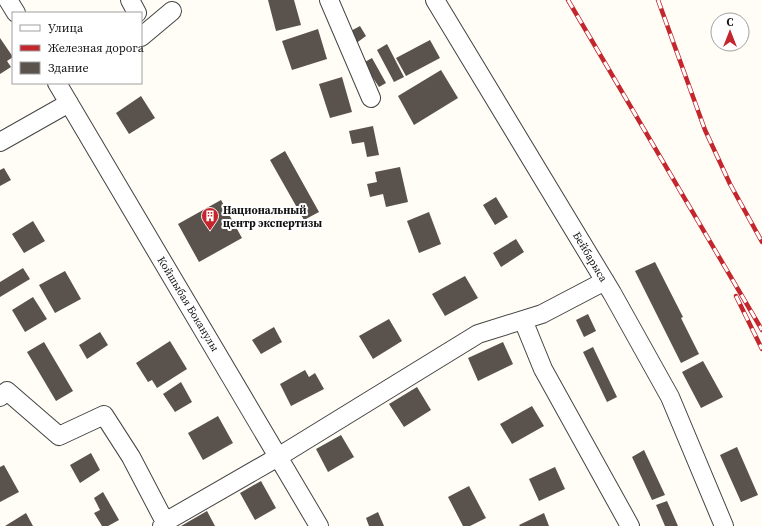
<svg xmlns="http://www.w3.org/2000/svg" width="762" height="526" font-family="'Source Serif 4',serif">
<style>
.building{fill:#5a524d}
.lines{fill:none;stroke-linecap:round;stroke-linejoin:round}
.minor-casing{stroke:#444;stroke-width:20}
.minor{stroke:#fff;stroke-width:18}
.rail-casing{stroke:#c4262e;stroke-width:4.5}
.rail{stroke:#fff;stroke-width:3;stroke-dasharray:9;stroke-linecap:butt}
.labels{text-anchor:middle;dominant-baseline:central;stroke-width:4;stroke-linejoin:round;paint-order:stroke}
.poi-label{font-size:11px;font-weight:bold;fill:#111;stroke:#fff;text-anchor:start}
.street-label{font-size:11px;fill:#111;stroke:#fff}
</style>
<rect width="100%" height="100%" fill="#fffdf5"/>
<path class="building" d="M 268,0 L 294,0 L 301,25 L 276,31 Z
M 360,26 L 366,36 L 355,44 L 347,33 Z
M 318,29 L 327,59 L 292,70 L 282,41 Z
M 0,38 L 13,57 L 7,61 L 11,67 L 0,74 Z
M 430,40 L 440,58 L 406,76 L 396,58 Z
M 387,44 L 404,77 L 394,82 L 377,50 Z
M 372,58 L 386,83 L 379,87 L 363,63 Z
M 441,70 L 458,98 L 414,125 L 398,96 Z
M 342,77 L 352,112 L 330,118 L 319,84 Z
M 141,96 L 155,118 L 129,134 L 116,113 Z
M 373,126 L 379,155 L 367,157 L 364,142 L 352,144 L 349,131 Z
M 285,151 L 319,212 L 304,220 L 270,160 Z
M 400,167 L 408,202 L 386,207 L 383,194 L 370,197 L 367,184 L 377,182 L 375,172 Z
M 4,168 L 11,180 L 0,186 L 0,170 Z
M 496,197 L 508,217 L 495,225 L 483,205 Z
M 221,200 L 242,238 L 199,262 L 178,224 Z
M 429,212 L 441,244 L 419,253 L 407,221 Z
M 33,221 L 45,241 L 24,253 L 12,234 Z
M 516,239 L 524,252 L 501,267 L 493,253 Z
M 655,262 L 683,317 L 681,318 L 699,354 L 681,363 L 635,271 Z
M 23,268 L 30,279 L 0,297 L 0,282 Z
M 65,271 L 81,299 L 55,313 L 39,285 Z
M 465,276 L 478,298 L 445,316 L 432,294 Z
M 33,297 L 47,319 L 25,332 L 12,310 Z
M 588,314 L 596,331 L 584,337 L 576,320 Z
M 389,319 L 402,341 L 373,359 L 359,336 Z
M 274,327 L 282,342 L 261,354 L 252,340 Z
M 100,332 L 108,345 L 87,359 L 79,345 Z
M 170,341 L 187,369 L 157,388 L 152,380 L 148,382 L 136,363 Z
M 44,342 L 73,391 L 56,401 L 27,352 Z
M 503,342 L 513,364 L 478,381 L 468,358 Z
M 593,347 L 617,397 L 607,402 L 583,352 Z
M 703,361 L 723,397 L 701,408 L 682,372 Z
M 305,370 L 309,377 L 315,373 L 324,389 L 291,406 L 280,384 Z
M 181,382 L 192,402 L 175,412 L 163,394 Z
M 417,387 L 431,410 L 404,427 L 389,404 Z
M 532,406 L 544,426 L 512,444 L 500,424 Z
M 218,416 L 233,443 L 203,460 L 188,433 Z
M 341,435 L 354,457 L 328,472 L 316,449 Z
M 737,447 L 758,495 L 741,502 L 720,455 Z
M 644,450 L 665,495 L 652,500 L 632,457 Z
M 91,453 L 100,470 L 80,483 L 70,465 Z
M 4,465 L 19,492 L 0,502 L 0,467 Z
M 555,467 L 565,489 L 539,501 L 529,479 Z
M 261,481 L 276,508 L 255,520 L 240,493 Z
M 469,486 L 486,518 L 470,526 L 463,526 L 448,497 Z
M 103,492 L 119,520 L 108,526 L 102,526 L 94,513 L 100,510 L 94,498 Z
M 667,501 L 678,526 L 665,526 L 656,505 Z
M 207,511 L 215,526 L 181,526 Z
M 378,512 L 384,526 L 369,526 L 366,518 Z
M 26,513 L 33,526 L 5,526 Z
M 544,513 L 549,526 L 520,526 L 519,525 Z"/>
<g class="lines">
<defs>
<path id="minor" d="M 8,0 L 16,13
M 130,0 L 137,13
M 329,0 L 371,98
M 435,0 L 612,293 L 670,397 L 724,526
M 141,37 L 172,11
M 57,83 L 319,526
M 0,142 L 69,103
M 523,320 L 543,369 L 630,526
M 0,397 L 7,391 L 59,436 L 104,415 L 131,457 L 165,522 L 162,526
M 165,522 L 278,457 L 478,334 L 542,314 L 605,281"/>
</defs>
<use href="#minor" class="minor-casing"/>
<use href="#minor" class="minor"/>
<defs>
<path id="rail" d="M 568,0 L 762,330
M 658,0 L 705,130 L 730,184 L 762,242
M 736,296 L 762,349"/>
</defs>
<use href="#rail" class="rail-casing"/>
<use href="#rail" class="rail"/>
</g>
<defs>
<symbol id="building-pin" viewBox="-11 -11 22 30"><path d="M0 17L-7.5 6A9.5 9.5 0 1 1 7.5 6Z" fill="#c4262e" stroke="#fff"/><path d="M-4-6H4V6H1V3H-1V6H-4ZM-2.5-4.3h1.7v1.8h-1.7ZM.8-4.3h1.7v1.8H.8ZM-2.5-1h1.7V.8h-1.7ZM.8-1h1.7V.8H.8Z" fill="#fff"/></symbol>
</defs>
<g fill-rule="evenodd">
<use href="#building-pin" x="200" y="206" width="20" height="27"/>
</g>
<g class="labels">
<g class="poi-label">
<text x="223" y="210">Национальный<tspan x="223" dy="13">центр экспертизы</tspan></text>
</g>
<g class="street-label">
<text transform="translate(590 257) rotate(59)">Бейбарыса</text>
<text transform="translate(188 304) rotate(59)">Койшыбая Боканулы</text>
</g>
</g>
<rect x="12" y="12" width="130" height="72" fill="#ffffff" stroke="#a0a0a0"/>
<rect x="20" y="25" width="20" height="6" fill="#ffffff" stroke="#a0a0a0"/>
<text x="48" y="32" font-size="12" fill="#111111">Улица</text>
<rect x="20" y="45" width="20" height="6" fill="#c4262e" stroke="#a0a0a0"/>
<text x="48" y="52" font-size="12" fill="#111111">Железная дорога</text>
<rect x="20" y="62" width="20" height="12" fill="#5a524d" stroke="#a0a0a0"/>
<text x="48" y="72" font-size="12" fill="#111111">Здание</text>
<g transform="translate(730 32)"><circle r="19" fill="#ffffff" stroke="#a0a0a0"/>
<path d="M0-3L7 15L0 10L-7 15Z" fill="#c4262e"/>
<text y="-6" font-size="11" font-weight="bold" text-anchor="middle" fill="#111111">С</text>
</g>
</svg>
